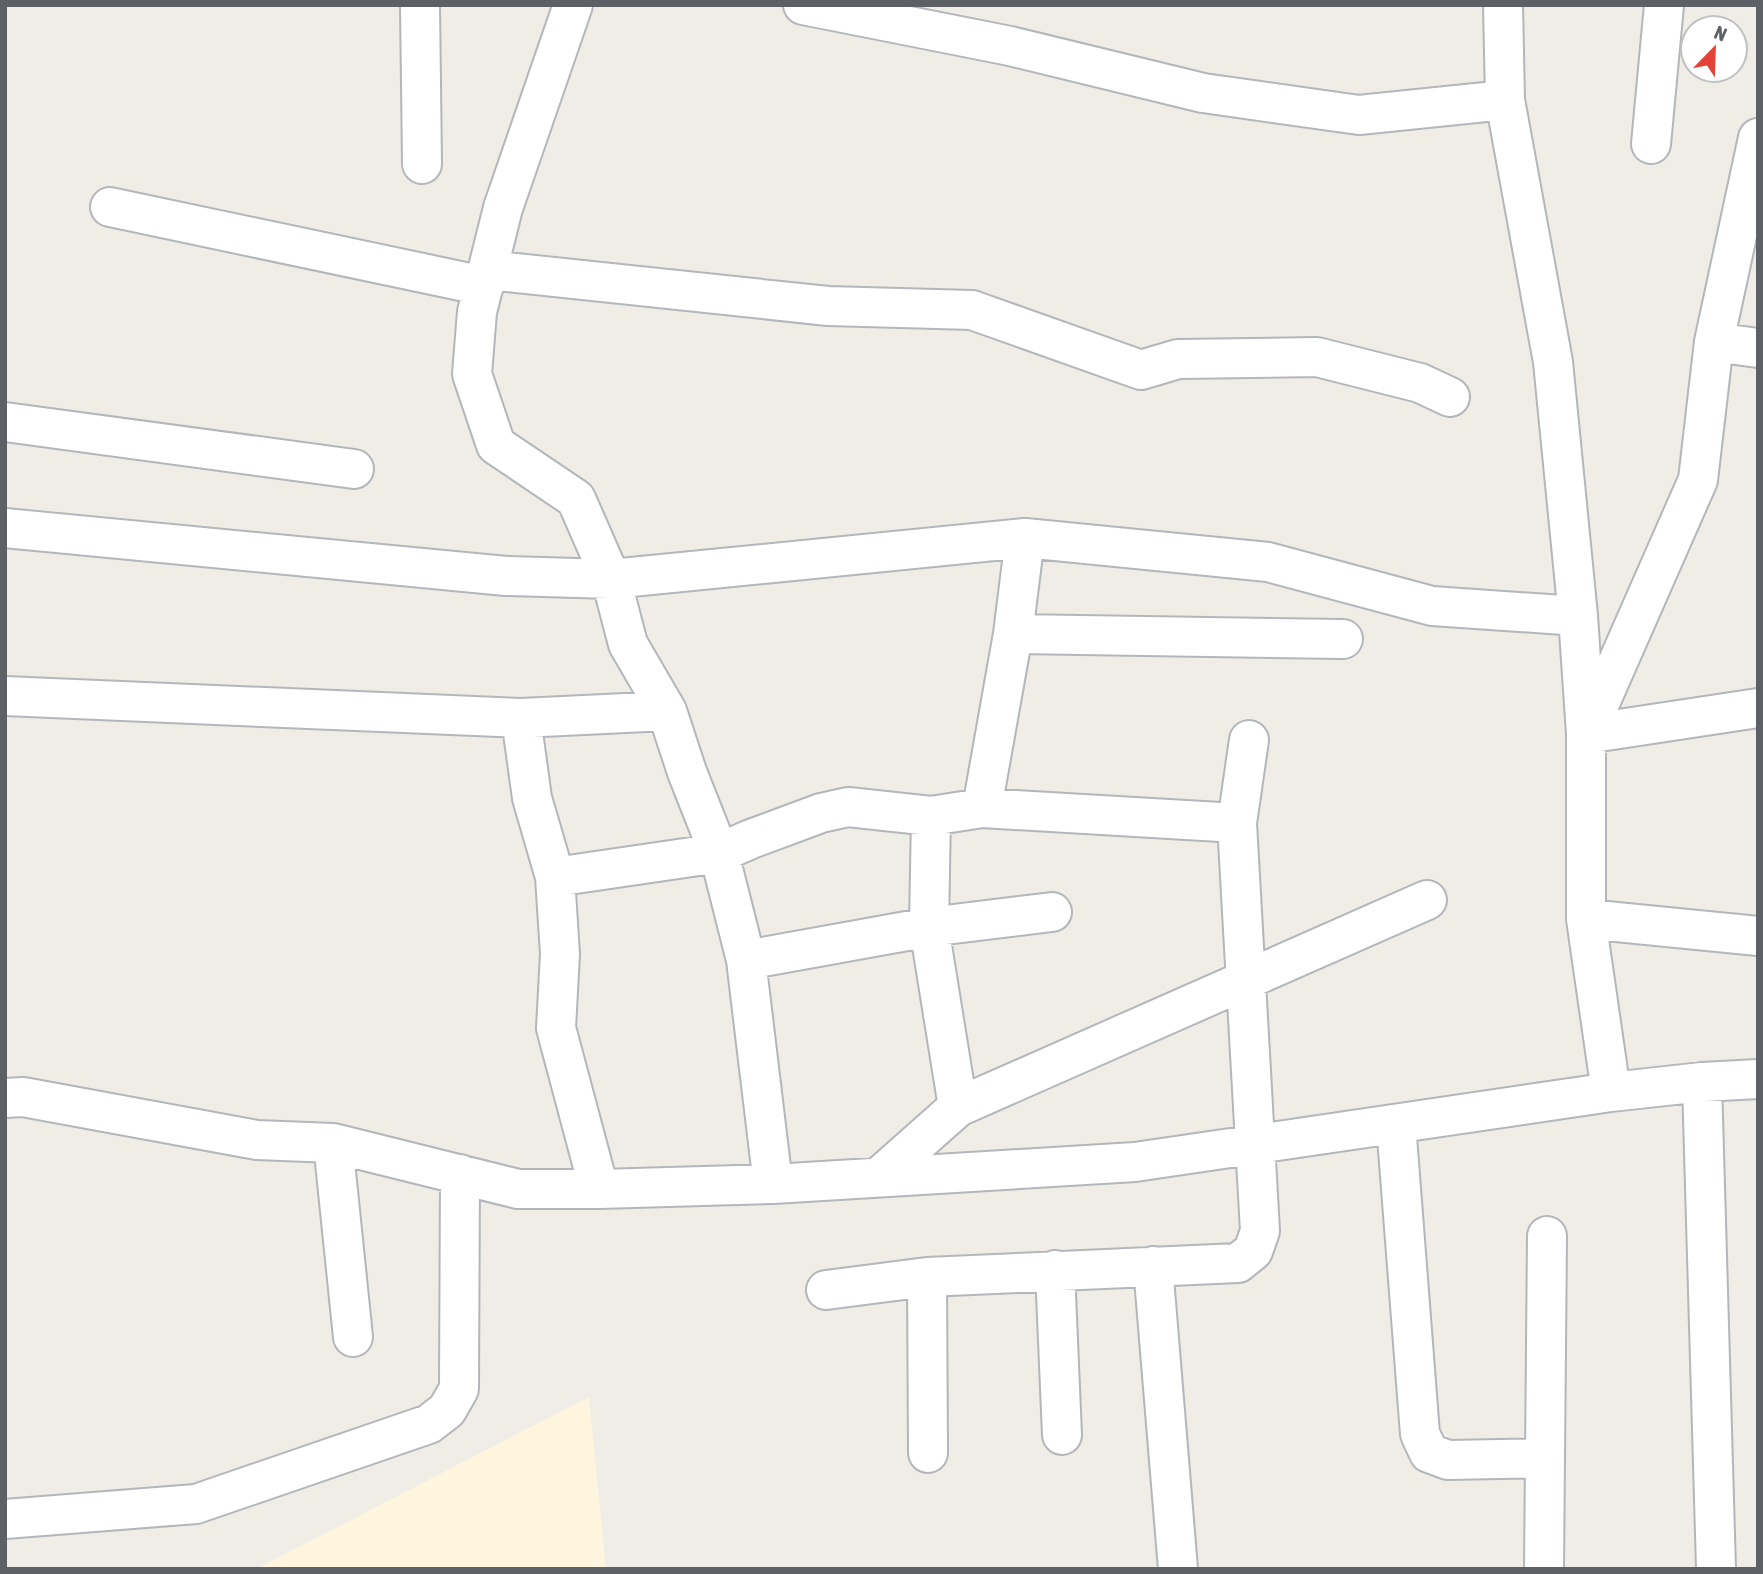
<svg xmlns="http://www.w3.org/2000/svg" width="1763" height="1574" font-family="'Asap Condensed',sans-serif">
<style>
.commercial{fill:#fdf5dd}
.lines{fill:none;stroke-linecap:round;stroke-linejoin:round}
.minor-casing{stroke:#b3b6ba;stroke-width:42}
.minor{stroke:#fff;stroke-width:38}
</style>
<rect width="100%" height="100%" fill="#efede6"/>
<path class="commercial" d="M 589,1397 L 606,1569 L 256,1569 Z"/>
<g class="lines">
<defs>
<path id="minor" d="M 420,5 L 422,164
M 573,5 L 503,208 L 477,312 L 472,374 L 496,445 L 576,499 L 611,579 L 628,644 L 667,711 L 687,772 L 719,853 L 746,960 L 773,1184
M 803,5 L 1010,46 L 1203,93 L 1359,115 L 1505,100
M 1503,5 L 1505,100 L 1553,362 L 1578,616 L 1586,734 L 1586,919 L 1611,1092
M 1651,144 L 1664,5
M 110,207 L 484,286
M 488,270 L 828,306 L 972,310 L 1141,370 L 1178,359 L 1317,357 L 1420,383 L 1450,397
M 1714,342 L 1758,348
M 5,422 L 354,469
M 5,528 L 506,576 L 611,579 L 1025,538 L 1268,562 L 1432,606 L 1578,616
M 1013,634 L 1343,639
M 5,696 L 521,718 L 667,711
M 521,718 L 532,798 L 555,877 L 560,954 L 556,1028 L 599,1189
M 1588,730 L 1698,480 L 1714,342 L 1758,138
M 1586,734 L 1758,708
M 982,808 L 1013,634 L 1025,538
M 931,816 L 929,927 L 958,1107
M 555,877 L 719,853 L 751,839 L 821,813 L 848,807 L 931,816 L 982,808 L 1237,823
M 1586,919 L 1758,936
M 746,960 L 929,927 L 1052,912
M 1702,1082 L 1716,1569
M 5,1098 L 23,1097 L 257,1140 L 333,1143 L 518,1189 L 599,1189 L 773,1184 L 1135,1162 L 1611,1092 L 1702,1082 L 1758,1079
M 1396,1124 L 1420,1434 L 1429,1453 L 1448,1460 L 1545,1458
M 333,1143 L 353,1337
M 879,1177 L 958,1107 L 1427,900
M 1153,1266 L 1178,1569
M 1055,1270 L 1062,1435
M 927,1277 L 928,1453
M 826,1290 L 927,1277 L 1238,1263 L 1253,1251 L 1260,1231 L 1237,823 L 1249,740
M 5,1519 L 196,1504 L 429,1424 L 447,1410 L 459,1389 L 460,1174
M 1544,1569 L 1547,1236"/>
</defs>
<use href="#minor" class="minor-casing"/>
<use href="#minor" class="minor"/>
</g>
<rect width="1763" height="1574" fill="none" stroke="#5d6166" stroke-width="14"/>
<g transform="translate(1714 49) rotate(23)"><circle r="33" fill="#ffffff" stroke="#bec0c2" stroke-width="2"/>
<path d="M0-5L12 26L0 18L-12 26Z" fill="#e44238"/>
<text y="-10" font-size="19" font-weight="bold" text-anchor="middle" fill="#5d6166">N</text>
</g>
</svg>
